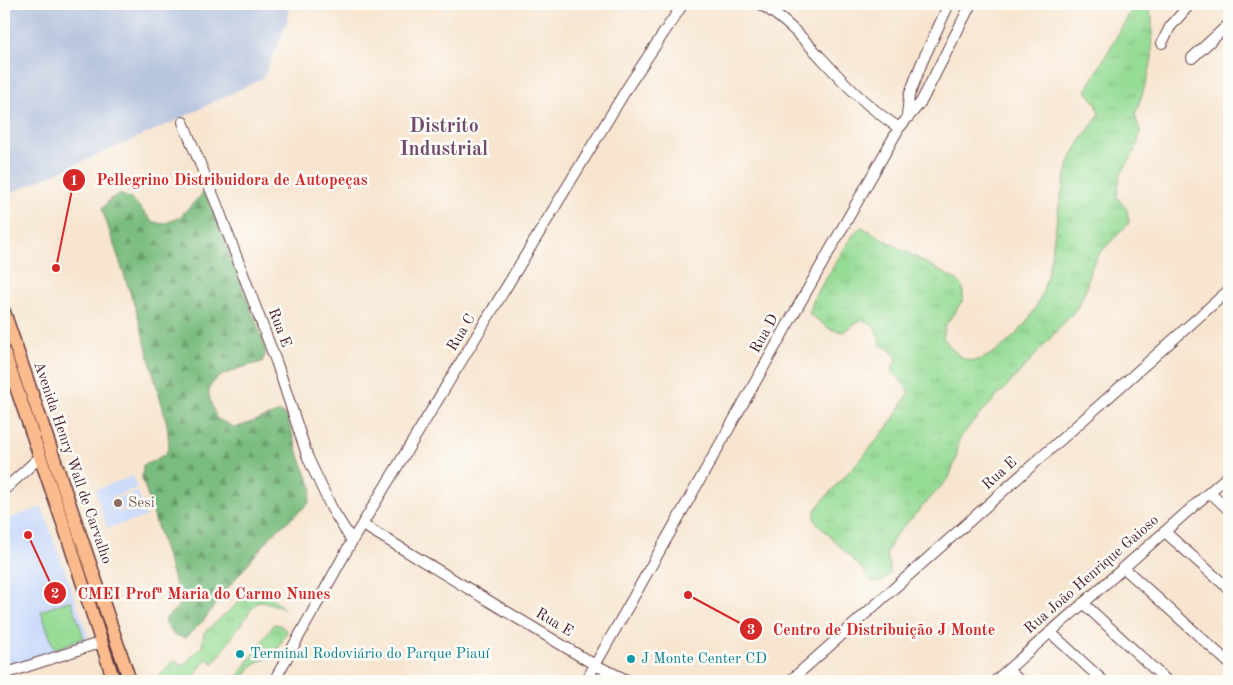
<svg xmlns="http://www.w3.org/2000/svg" width="1233" height="685" font-family="'Old Standard TT',serif">
<style>
.built{fill:#ccdbfa}
.industrial{fill:#b8c5de}
.grass{fill:url(#grass-tufts);stroke:#707e60}
.forest{fill:url(#forest-firs);stroke:#616e54}
.park{fill:#95dc95;stroke:#707e60}
.lines{fill:none;stroke-linecap:round;stroke-linejoin:round}
.minor-casing{stroke:#643d44;stroke-width:12}
.major-casing{stroke:#643d44;stroke-width:15}
.minor{stroke:#fff;stroke-width:10}
.major{stroke:#fbbb8c;stroke-width:12}
.education-dot{fill:#8d6e63;stroke:#fdfcf7;stroke-width:2}
.culture-dot{fill:#0f9aa8;stroke:#fdfcf7;stroke-width:2}
.labels{text-anchor:middle;dominant-baseline:central;stroke-width:5;stroke-linejoin:round;paint-order:stroke}
.street-label{font-size:15px;fill:#4a1f2b;stroke:#fdfcf7}
.education-label{font-size:15px;fill:#785e54;stroke:#fdfcf7;text-anchor:start}
.culture-label{font-size:15px;fill:#0d838f;stroke:#fdfcf7;text-anchor:start}
.district-label{font-size:20px;font-weight:bold;fill:#6f4c6b;stroke:#fdfcf7}
.leader{fill:none;stroke:#d62828;stroke-width:2}
.callout-dot{fill:#d62828;stroke:#fdfcf7;stroke-width:2}
.mark-label{font-size:15px;text-anchor:middle;font-weight:bold;fill:#fff}
.callout-label{font-size:16px;text-anchor:middle;font-weight:bold;fill:#d62828;stroke:#fdfcf7;stroke-width:5;stroke-linejoin:round;paint-order:stroke}
</style>
<defs>
<pattern id="grass-tufts" width="24" height="20" patternUnits="userSpaceOnUse" patternTransform="scale(1.25)"><rect width="24" height="20" fill="#95dc95"/><path d="M3 7l-1-3M5 7V3M7 7l1-3M15 17l-1-3M17 17v-4M19 17l1-3" fill="none" stroke="#82bc81"/></pattern>
<pattern id="forest-firs" width="22" height="20" patternUnits="userSpaceOnUse" patternTransform="scale(1.25)"><rect width="22" height="20" fill="#78bc7e"/><path d="M5 1l3.5 6h-7zM16 11l3.5 6h-7z" fill="#649867"/></pattern>
</defs>
<rect width="100%" height="100%" fill="#fdfcf7"/>
<filter id="ink" filterUnits="userSpaceOnUse"><feTurbulence type="fractalNoise" baseFrequency=".02" numOctaves="2"/><feDisplacementMap in="SourceGraphic" scale="10" xChannelSelector="R" yChannelSelector="G"/><feConvolveMatrix kernelMatrix="1 2 1 2 8 2 1 2 1" color-interpolation-filters="sRGB"/></filter>
<filter id="wash" filterUnits="userSpaceOnUse"><feTurbulence type="fractalNoise" baseFrequency=".0096" numOctaves="4" result="noise"/><feDisplacementMap in="SourceGraphic" scale="20" xChannelSelector="R" yChannelSelector="G"/><feGaussianBlur stdDeviation="1.12" result="paint"/><feColorMatrix in="noise" values="0 0 0 0 0 0 0 0 0 0 0 0 0 0 0 0 0 1.4 0 .05"/><feComposite in="paint" operator="in"/></filter>
<g filter="url(#wash)">
<rect width="100%" height="100%" fill="#f7e5d0"/>
<path class="built" d="M 133,476 L 137,488 L 112,497 L 113,500 L 138,492 L 141,502 L 117,511 L 118,513 L 142,505 L 146,517 L 107,528 L 95,490 Z
M 42,507 L 89,638 L 4,669 L 4,520 Z"/>
<path class="industrial" d="M 4,4 L 289,4 L 287,23 L 263,78 L 173,122 L 4,196 Z"/>
<path class="grass" d="M 1135,4 L 1147,4 L 1152,18 L 1152,58 L 1148,77 L 1135,115 L 1140,131 L 1137,147 L 1120,176 L 1117,197 L 1127,210 L 1129,223 L 1099,254 L 1090,270 L 1086,289 L 1077,308 L 1024,368 L 971,424 L 959,440 L 956,459 L 949,478 L 895,536 L 886,554 L 890,566 L 890,574 L 882,582 L 872,582 L 861,568 L 815,521 L 815,510 C 846,471 888,437 909,391 L 898,377 L 891,372 L 897,357 L 886,347 L 881,345 L 875,327 L 862,319 L 843,332 L 830,329 L 809,314 L 815,296 L 855,232 L 862,227 L 958,281 L 963,287 L 963,300 L 945,326 L 943,338 C 960,358 967,369 993,353 C 1016,339 1036,314 1044,288 C 1055,248 1056,207 1068,167 C 1073,148 1088,131 1099,115 L 1096,103 L 1086,91 Z
M 258,585 L 284,609 L 266,602 L 259,601 L 253,607 L 214,663 L 206,659 L 191,681 L 155,681 L 174,660 L 183,666 L 202,646 L 204,633 Z
M 274,624 L 280,625 L 287,631 L 275,654 L 250,667 L 242,681 L 235,681 Z"/>
<path class="forest" d="M 203,193 L 208,199 L 262,337 L 266,353 L 262,362 C 248,366 210,374 209,391 C 208,398 214,410 216,418 L 235,428 L 280,412 L 287,417 L 300,458 L 312,488 L 309,503 L 273,534 L 225,591 L 204,620 L 185,638 L 174,635 L 166,624 L 166,618 L 178,607 L 180,599 L 142,478 L 143,465 L 154,461 L 166,453 L 169,446 L 167,424 L 137,313 L 102,209 L 110,199 L 120,194 L 133,200 L 152,221 L 162,224 L 179,218 Z"/>
<path class="park" d="M 71,600 L 84,638 L 54,649 L 41,611 Z"/>
</g>
<g filter="url(#ink)">
<g class="lines">
<defs>
<path id="minor" d="M 760,4 C 794,24 818,56 845,83 C 861,100 880,115 899,128
M 1162,43 L 1170,27 L 1190,4
M 1192,58 L 1229,24
M 907,116 L 909,96 L 922,62 L 949,4
M 183,122 L 217,205 L 277,364 L 308,458 L 332,509 L 352,541
M 4,490 L 40,457
M 1210,492 L 1229,510
M 363,525 L 595,665 L 629,681
M 1165,532 L 1229,589
M 1124,568 L 1229,663
M 1083,603 L 1167,681
M 1050,632 L 1103,681
M 1008,670 L 1020,681
M 4,674 L 102,642
M 274,681 L 352,541 L 629,85 L 683,4
M 586,681 L 899,128 L 921,102 L 971,4
M 790,681 L 1229,290
M 995,681 L 1229,475"/>
<path id="major" d="M 4,312 L 130,681
M 4,352 L 66,532 L 114,681"/>
</defs>
<use href="#minor" class="minor-casing"/>
<use href="#major" class="major-casing"/>
<use href="#minor" class="minor"/>
<use href="#major" class="major"/>
</g>
</g>
<circle class="education-dot" cx="118" cy="503" r="5"/>
<g class="culture-dot">
<circle cx="240" cy="654" r="5"/>
<circle cx="631" cy="659" r="5"/>
</g>
<g class="labels">
<g class="street-label">
<text transform="translate(279 328) rotate(69)">Rua E</text>
<text transform="translate(462 333) rotate(-59)">Rua C</text>
<text transform="translate(765 334) rotate(-61)">Rua D</text>
<text transform="translate(72 463) rotate(71)">Avenida Henry Wall de Carvalho</text>
<text transform="translate(1000 474) rotate(-42)">Rua E</text>
<text transform="translate(1092 575) rotate(-41)">Rua João Henrique Gaioso</text>
<text transform="translate(554 623) rotate(31)">Rua E</text>
</g>
<g class="education-label">
<text x="128" y="503">Sesi</text>
</g>
<g class="culture-label">
<text x="250" y="654">Terminal Rodoviário do Parque Piauí</text>
<text x="641" y="659">J Monte Center CD</text>
</g>
<g class="district-label">
<text x="444" y="127">Distrito<tspan x="444" dy="23">Industrial</tspan></text>
</g>
</g>
<path class="leader" d="M56 268L74 180M28 535L55 593M688 595L751 629"/>
<g class="callout-dot">
<circle cx="56" cy="268" r="5"/>
<circle cx="28" cy="535" r="5"/>
<circle cx="688" cy="595" r="5"/>
<circle cx="74" cy="180" r="12"/>
<circle cx="55" cy="593" r="12"/>
<circle cx="751" cy="629" r="12"/>
</g>
<g class="mark-label">
<text x="74" y="185">1</text>
<text x="55" y="598">2</text>
<text x="751" y="634">3</text>
</g>
<g class="callout-label">
<text x="232" y="185">Pellegrino Distribuidora de Autopeças</text>
<text x="204" y="599">CMEI Profª Maria do Carmo Nunes</text>
<text x="884" y="635">Centro de Distribuição J Monte</text>
</g>
<rect width="1233" height="685" fill="none" stroke="#fdfcf7" stroke-width="20"/>
</svg>
